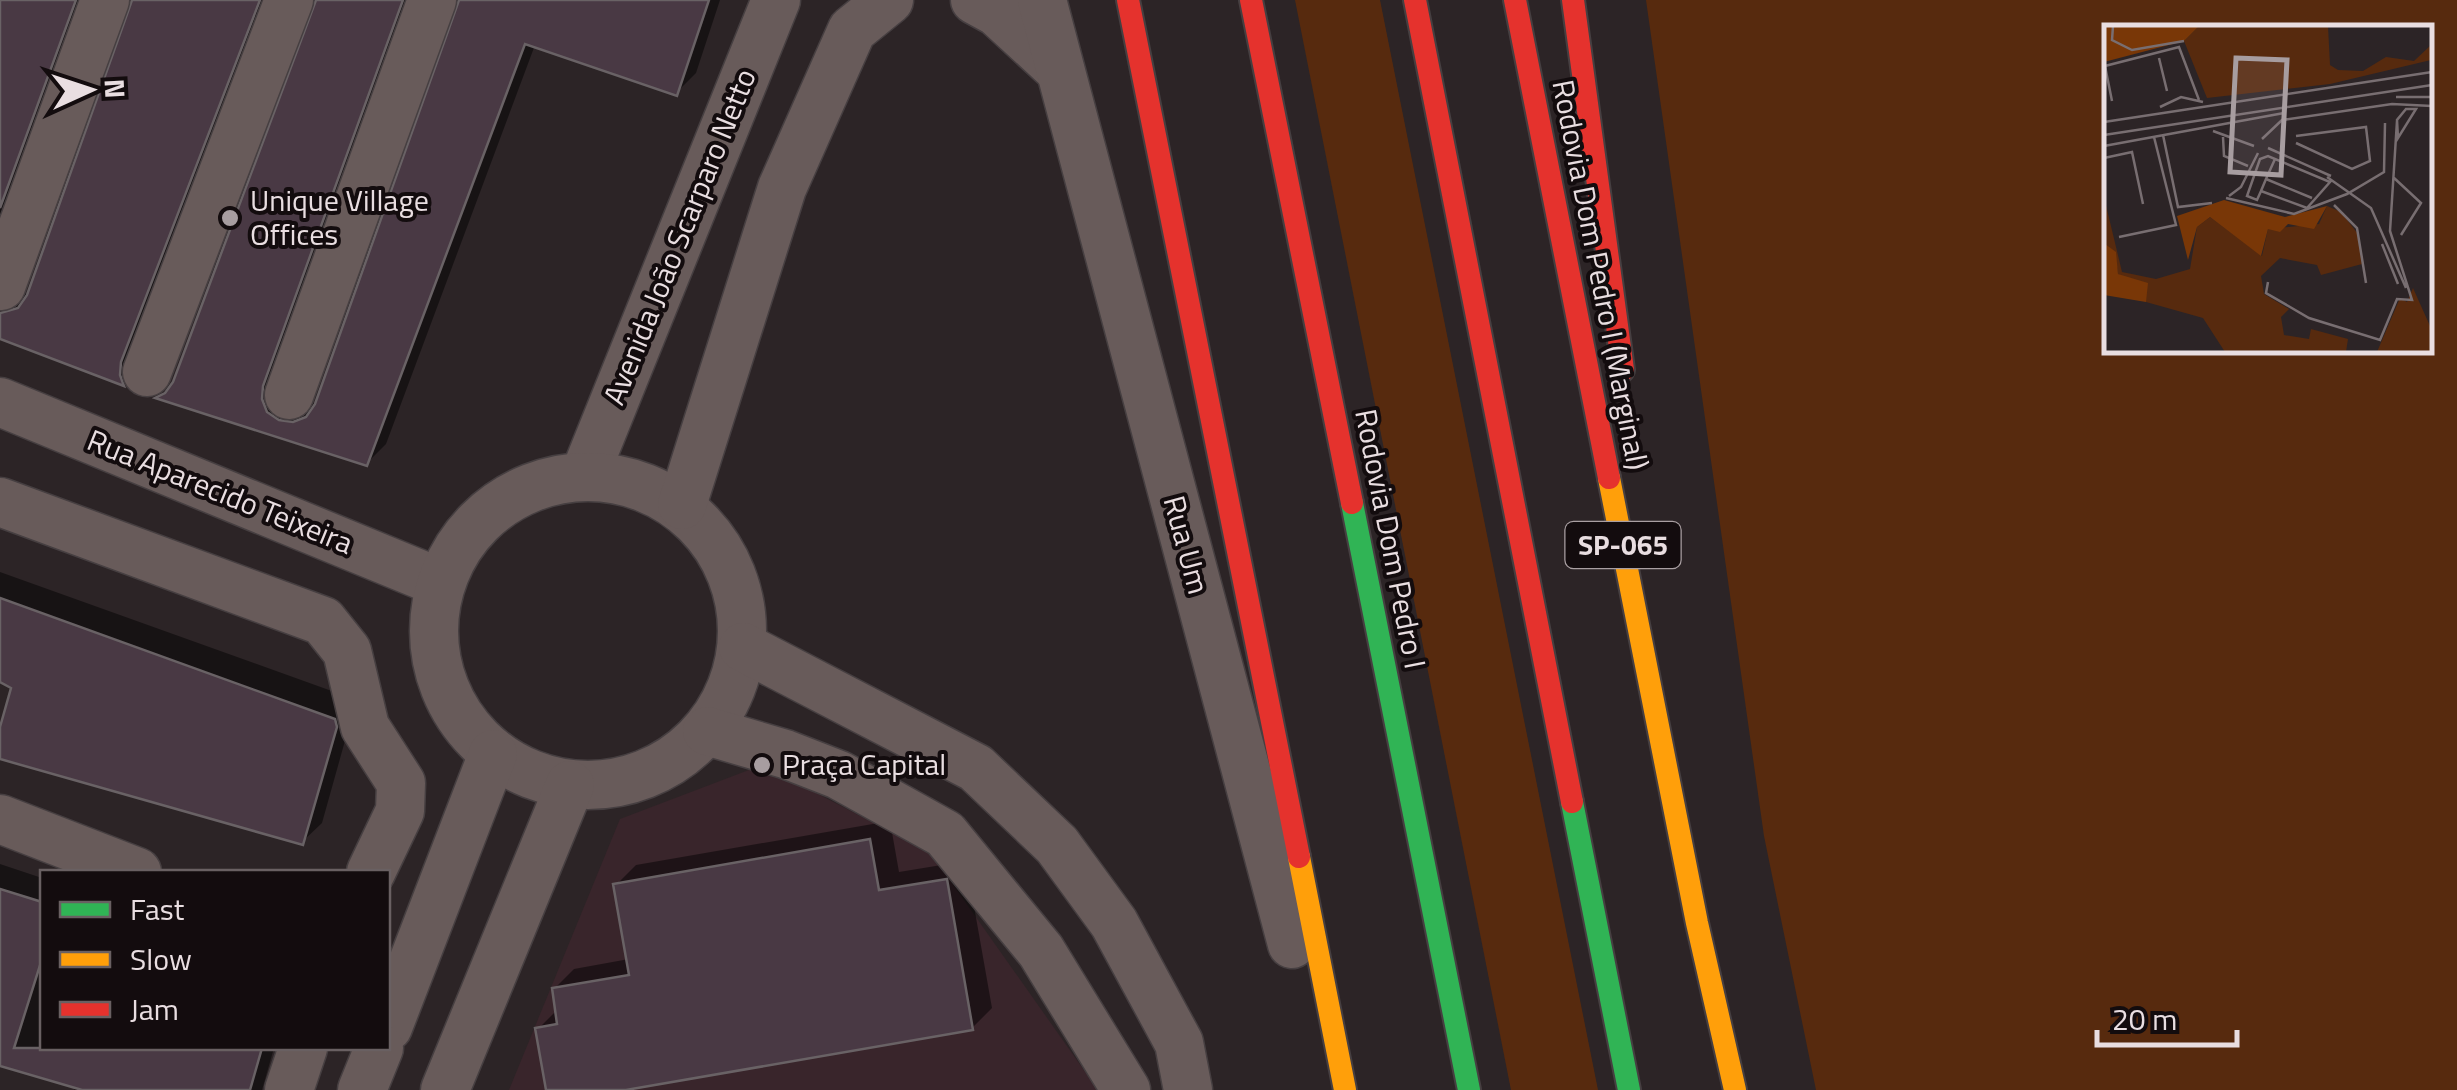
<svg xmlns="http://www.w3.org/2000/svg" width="2457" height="1090" viewBox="0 0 2457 1090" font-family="'Titillium Web',sans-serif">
	<rect width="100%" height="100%" fill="#2c2426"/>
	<!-- built -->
	<path fill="#39252b" d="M762,765L930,852L1098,1090H509L620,819Z"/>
	<!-- green -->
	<g fill="#572a0e" fill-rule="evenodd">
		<path d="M1295,0H1380L1598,1090H1511Z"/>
		<path d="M1646,0H2457V1090H1816L1764,836ZM2107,28H2430V350H2107Z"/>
	</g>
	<!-- shadow -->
	<g fill="#0007" fill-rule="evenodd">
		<path d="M0,0H87L0,238Z"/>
		<path d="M134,0H270L143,364L124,383L0,337V284L11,292L29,294Z"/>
		<path d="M318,0H414L301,402L315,403L318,402L461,0H720L696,73L676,93L535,45L386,444L366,464L159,397L176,380ZM259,386L268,407H263Z"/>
		<path d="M0,572L354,699L355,705L322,823L302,842L0,756V736L14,686L0,679Z"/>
		<path d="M890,821L899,872L966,861L992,1008L972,1028L612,1090H548L538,1029L558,1009L554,989L574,969L629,959L616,885L636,865Z"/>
		<path d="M0,864L42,878V1048H274L262,1090H74L76,1085L0,1061Z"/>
	</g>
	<!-- building -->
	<g fill="#493944" stroke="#696265" stroke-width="2.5">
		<path d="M0,0H76L0,208Z"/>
		<path d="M132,0H260L121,362L120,375L124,386L0,339V313L18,308L27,295Z"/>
		<path d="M316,0H403L263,386L262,399L267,412L279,420L293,422L306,417L315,404L459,0H709L677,96L525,44L367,466L155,398L165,393L173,382Z"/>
		<path d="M0,598L335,719L337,727L303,845L0,759V727L11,688L0,682Z"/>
		<path d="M870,839L879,890L947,879L973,1030L626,1090H546L535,1028L557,1024L552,988L629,975L613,884Z"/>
		<path d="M0,889L42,902V959L14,1048H262L250,1090H82L0,1066Z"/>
	</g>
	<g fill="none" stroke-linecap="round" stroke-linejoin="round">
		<!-- street casing -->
		<g stroke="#463f41" stroke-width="51">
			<g id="street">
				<path d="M975,0L997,12L1060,70"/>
				<path d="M1042,0L1292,944"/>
				<path d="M1,286L105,0"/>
				<path d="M147,372L289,0"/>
				<path d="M289,395L432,0"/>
				<path d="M0,402L441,583"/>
				<path d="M585,474L776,0"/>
				<circle cx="588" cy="631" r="154"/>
				<path d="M0,502L323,621L347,651L365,727L401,783L400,811L371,872"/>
				<path d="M682,505L782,188L852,30L889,0"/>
				<path d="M743,647L976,768L1057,845L1114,923L1179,1043L1188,1090"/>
				<path d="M707,731L785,754L839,775L945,834L1041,951L1126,1090"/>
				<path d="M0,819L137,872"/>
				<path d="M388,1027L493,754"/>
				<path d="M289,1090L303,1048"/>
				<path d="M362,1090L379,1048"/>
				<path d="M445,1090L570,785"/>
			</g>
		</g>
		<!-- fast casing -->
		<g stroke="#463f41" stroke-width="26">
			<g id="fast">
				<path d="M1352,503L1469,1090"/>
				<path d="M1572,802L1629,1090"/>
			</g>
		</g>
		<!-- slow casing -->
		<g stroke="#463f41" stroke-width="26">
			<g id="slow">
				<path d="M1609,478L1697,923L1735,1090"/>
				<path d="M1299,857L1345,1090"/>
			</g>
		</g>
		<!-- jam casing -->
		<g stroke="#463f41" stroke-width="26">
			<g id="jam">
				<path d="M1128,0L1299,857"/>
				<path d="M1251,0L1352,503"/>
				<path d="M1415,0L1572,802"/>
				<path d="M1515,0L1609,478"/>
				<path d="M1573,0L1623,370"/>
			</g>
		</g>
		<!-- street -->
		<use href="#street" stroke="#685b5a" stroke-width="48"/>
		<!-- fast -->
		<use href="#fast" stroke="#30b455" stroke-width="22"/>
		<!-- slow -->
		<use href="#slow" stroke="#ff9f0a" stroke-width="22"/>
		<!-- jam -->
		<use href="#jam" stroke="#e5322d" stroke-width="22"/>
	</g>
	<!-- markers -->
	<g fill="#a79da0" stroke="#130c0e" stroke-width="4">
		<circle cx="230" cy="218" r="10"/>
		<circle cx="762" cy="765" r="10"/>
	</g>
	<g text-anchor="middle" stroke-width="8" stroke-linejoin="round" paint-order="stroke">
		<!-- shield labels -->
		<rect fill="#130c0e" stroke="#a99fa2" stroke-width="2.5" x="1565.5" y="522" width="115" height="46" rx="8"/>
		<g font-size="28" font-weight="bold" fill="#e9dee1">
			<text x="1623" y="555">SP-065</text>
		</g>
		<!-- poi labels -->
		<g font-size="30" fill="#e9dee1" stroke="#130c0e" text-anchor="start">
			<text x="250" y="211">Unique Village<tspan x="250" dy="34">Offices</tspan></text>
			<text x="782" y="775">Praça Capital</text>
		</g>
		<!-- street labels -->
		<g font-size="30" fill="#e9dee1" stroke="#130c0e">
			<text transform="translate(680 237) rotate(-68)" y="10">Avenida João Scarparo Netto</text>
			<text transform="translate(1600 275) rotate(79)" y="10">Rodovia Dom Pedro I (Marginal)</text>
			<text transform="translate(220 492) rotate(22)" y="10">Rua Aparecido Teixeira</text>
			<text transform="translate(1390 539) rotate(79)" y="10">Rodovia Dom Pedro I</text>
			<text transform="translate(1186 545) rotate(75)" y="10">Rua Um</text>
		</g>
	</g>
	<!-- overview -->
	<g transform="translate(2104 25)">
		<rect width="328" height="328" fill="#2c2426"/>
		<path d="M95,1H224L226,40L234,45L259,46L282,32L310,36L327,20V35L226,59L103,73L80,16ZM0,172L18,247L52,254L86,244L93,202L106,192L158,231L164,204L215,199L223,181L237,187L254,209L258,239L217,250L213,240L176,233L157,251L160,269L185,284L177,292L180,310L205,314L207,304L244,314L242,327H121L99,293L42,277V264L14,249L11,227L0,219ZM309,263L326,301L327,327H273L296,273L303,277Z" fill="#572a0e"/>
		<path d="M0,1H95L80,16L0,37ZM120,175L181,192L223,181L210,204L184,199L176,207L164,204L157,231L106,192L93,202L84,235L73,191ZM1,219L12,227L14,249L44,258L42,277L0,270Z" fill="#793707"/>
		<path fill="none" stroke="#786e71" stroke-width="2.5" d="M9,1L8,15L28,25L80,16M55,33L63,66M292,72H328M8,76L1,41L75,22L95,75M56,82L77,72L99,77M302,84H312L294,113L293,95ZM0,97L328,47M109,106L150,121M0,110L328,60M59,110L74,182L108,178M192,111L262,102L266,136L248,144L192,118M119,112L120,131L144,141M158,114L178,95L288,79L328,81M0,121L180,88M164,123L227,151M0,133L28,127L39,179M223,152L267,183L302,263M289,152L317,178L297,210M162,154L208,173M157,166L203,183L226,157L164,131L156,134L143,171L153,175L157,166L162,154L171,134M125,171L137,162L154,128M122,173L190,189L243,169L280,147L281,98M230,180L253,203L262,258M15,212L72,200L50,112M278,219L294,259M164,257L162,268L205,293L276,315L293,274L308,275L286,206L293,96"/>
		<path fill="#a79da0" fill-opacity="0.15" stroke="#a79da0" stroke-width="5" d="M132,33L183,35L177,150L126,147Z"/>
		<rect width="328" height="328" fill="none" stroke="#e9dee1" stroke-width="5"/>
	</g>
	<!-- legend -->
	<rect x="40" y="870" width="350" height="180" fill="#130c0e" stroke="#696062" stroke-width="2.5"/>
	<rect x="60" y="902" width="50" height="15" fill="#30b455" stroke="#696062" stroke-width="2.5"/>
	<text x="130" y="920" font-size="30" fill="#e9dee1">Fast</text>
	<rect x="60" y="952" width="50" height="15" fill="#ff9f0a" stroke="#696062" stroke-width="2.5"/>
	<text x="130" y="970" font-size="30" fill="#e9dee1">Slow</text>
	<rect x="60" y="1002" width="50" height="15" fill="#e5322d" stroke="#696062" stroke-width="2.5"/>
	<text x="130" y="1020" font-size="30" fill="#e9dee1">Jam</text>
	<!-- north arrow -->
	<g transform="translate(90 90) rotate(87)" stroke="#130c0e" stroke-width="8" paint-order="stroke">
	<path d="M0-8L18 38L0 25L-18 38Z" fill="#e9dee1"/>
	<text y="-15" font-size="28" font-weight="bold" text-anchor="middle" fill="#e9dee1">N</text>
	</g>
	<!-- scale -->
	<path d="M2097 1030v15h140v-15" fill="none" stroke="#e9dee1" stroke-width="5"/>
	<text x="2112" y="1030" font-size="30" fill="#e9dee1" stroke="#130c0e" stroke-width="8" paint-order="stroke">20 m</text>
</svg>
